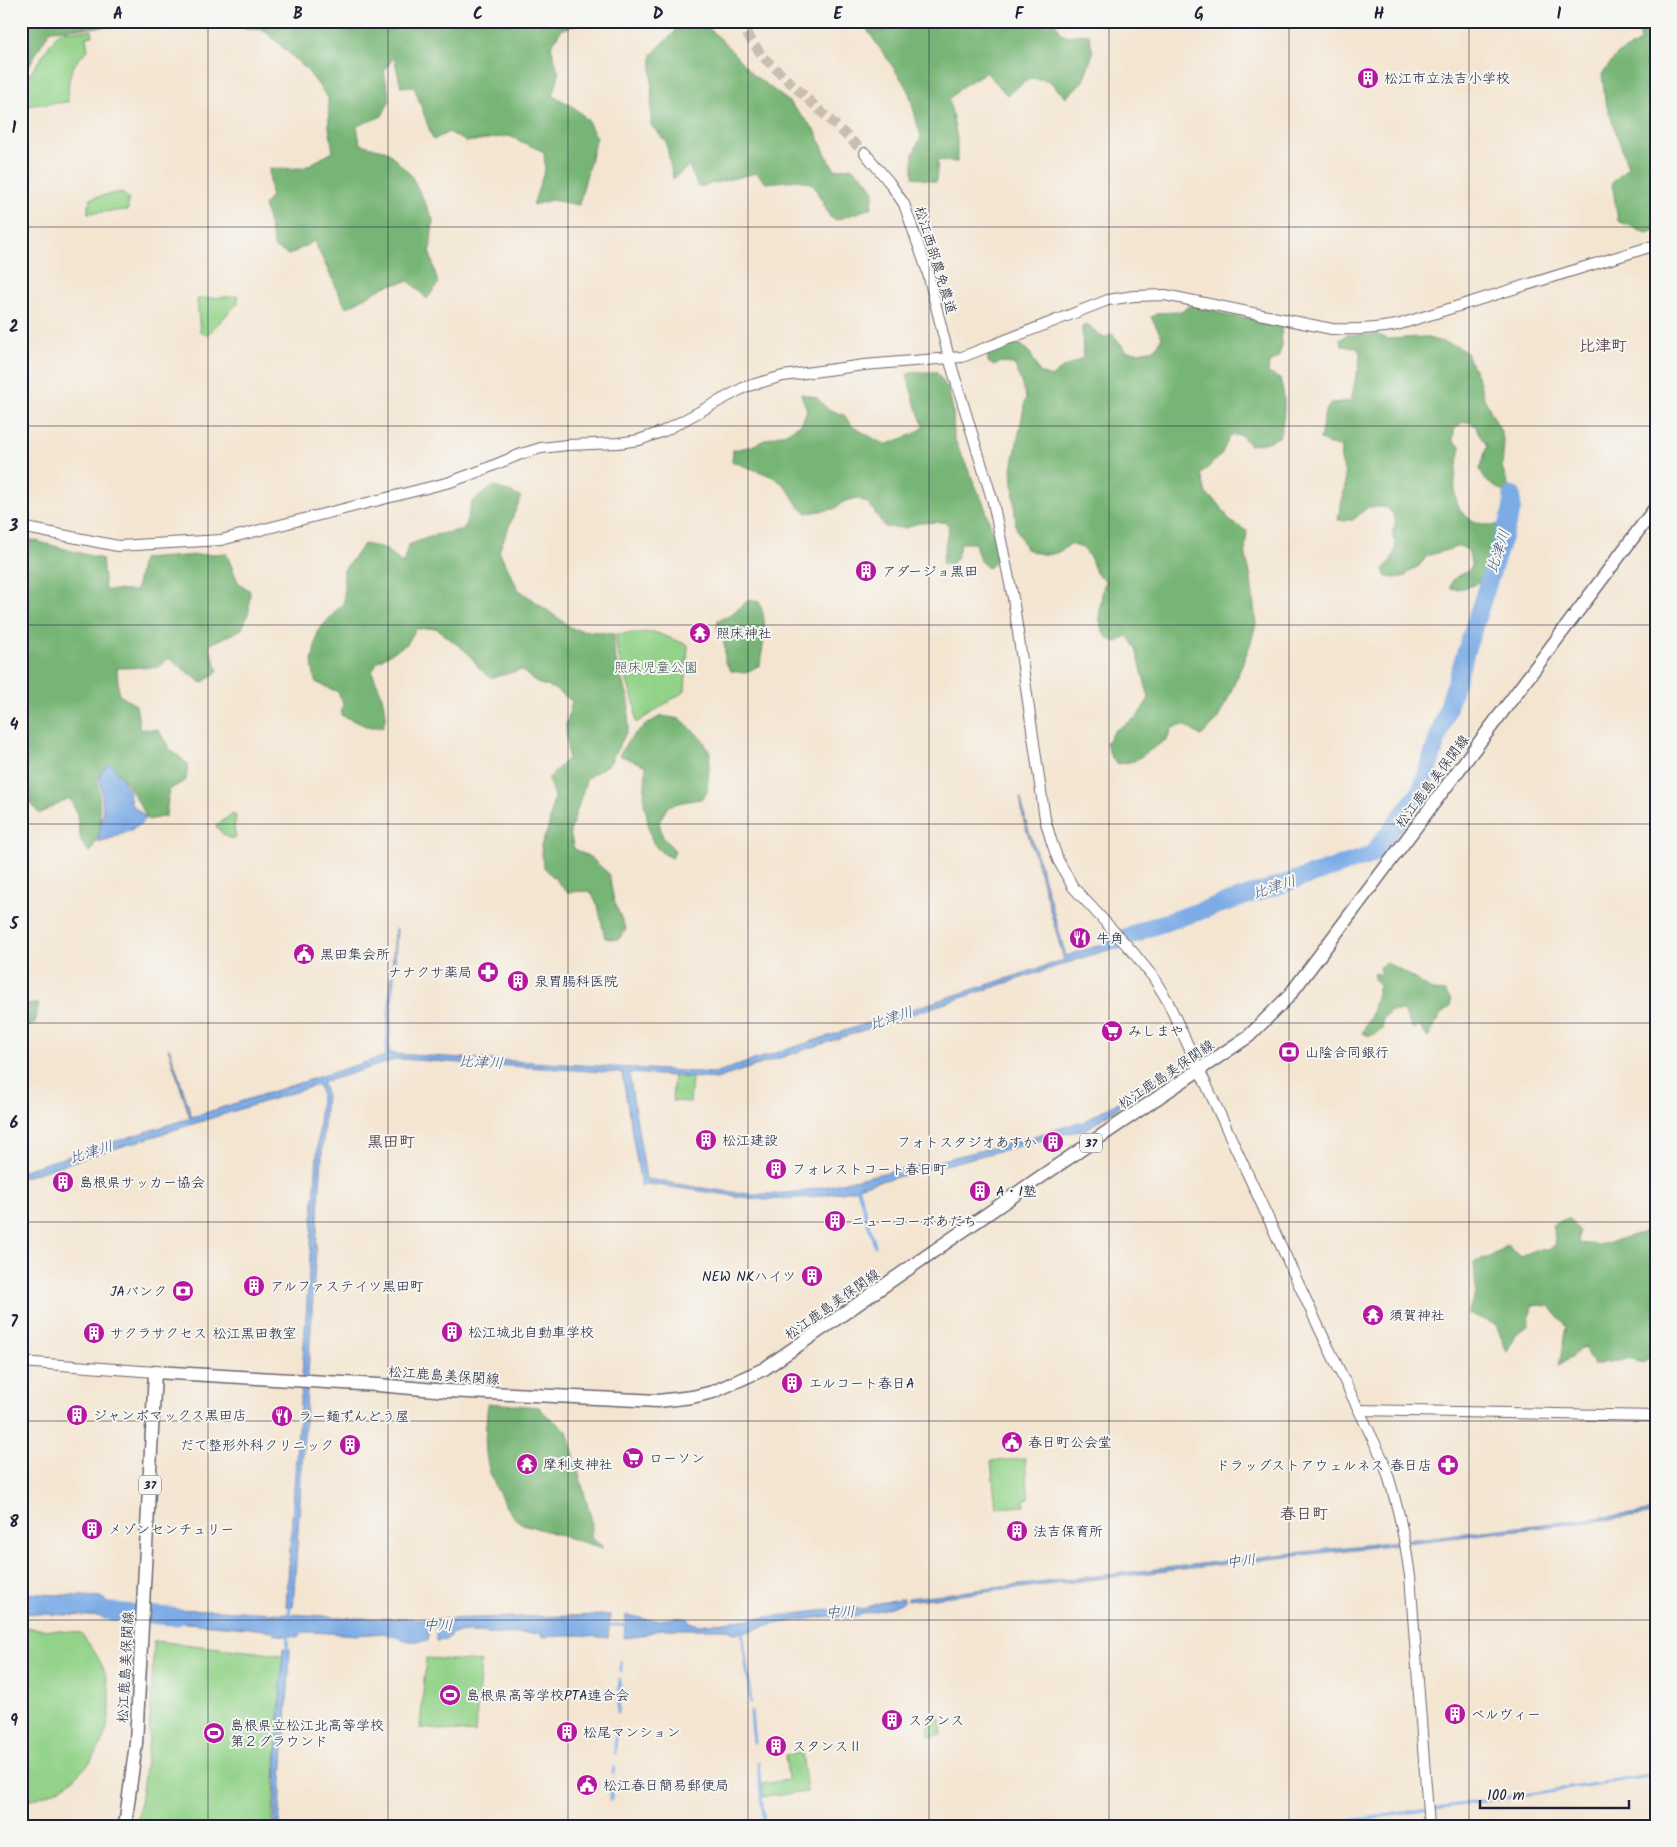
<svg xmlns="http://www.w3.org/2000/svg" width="1677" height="1847" viewBox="0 0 1677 1847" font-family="Kalam,'Klee One',sans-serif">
	<rect width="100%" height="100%" fill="#f6f6f2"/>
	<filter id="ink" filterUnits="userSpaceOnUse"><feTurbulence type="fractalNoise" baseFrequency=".02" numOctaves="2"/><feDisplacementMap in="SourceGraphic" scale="10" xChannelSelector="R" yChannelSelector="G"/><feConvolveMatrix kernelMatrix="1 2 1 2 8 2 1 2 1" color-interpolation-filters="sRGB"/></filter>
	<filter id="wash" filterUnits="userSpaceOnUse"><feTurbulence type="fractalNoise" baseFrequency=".0096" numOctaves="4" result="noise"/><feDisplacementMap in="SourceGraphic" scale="20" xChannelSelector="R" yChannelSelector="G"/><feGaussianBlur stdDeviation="1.12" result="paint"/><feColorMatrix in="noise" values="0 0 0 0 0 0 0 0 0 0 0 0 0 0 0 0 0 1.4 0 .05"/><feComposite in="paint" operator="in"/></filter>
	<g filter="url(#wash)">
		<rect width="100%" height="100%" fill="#f4e5d1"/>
		<!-- green -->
		<g fill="#93d389" stroke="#5a7a62">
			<path d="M92,30L93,36L86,37L88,50C69,66 68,78 68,102L21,106V87L59,32Z"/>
			<path d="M121,192L128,198V210L88,213V205L91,198Z"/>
			<path d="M238,296V303L207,335L200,332L197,299Z"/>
			<path d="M654,632L688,645L685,691L636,723L635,705L617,652L616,634Z"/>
			<path d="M232,814L236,816L234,829L236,838C226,840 222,833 216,826Z"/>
			<path d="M674,1076L692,1078L690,1102L672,1101Z"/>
			<path d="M1025,1459L1029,1498L1024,1499L1025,1506L996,1508L991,1461Z"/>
			<path d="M21,1627L81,1633C91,1647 101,1659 106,1676C124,1737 81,1792 21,1802Z"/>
			<path d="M154,1641L283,1655L272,1826H137L149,1739Z"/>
			<path d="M426,1658L481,1662L475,1733L420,1728Z"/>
			<path d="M939,1712L942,1735L929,1737L927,1717L930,1713Z"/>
			<path d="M802,1753L807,1792L763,1797L762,1784L788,1780L785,1755Z"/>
		</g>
		<!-- forest -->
		<g fill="#76b575" stroke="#4c6c58">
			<path d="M30,21H575V25L561,30L551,47L559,74L553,96L571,105L587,119L596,138L579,205L551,200L533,205L545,169L544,152L509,136L466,142L449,132L433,140L414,86L401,87L394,57L384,71L390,100L382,116L357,126L360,144L387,151L411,175L433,219L430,253L438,284L427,299L409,281L386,286L346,308L314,241L289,255L275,248L264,205L271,196L269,169L303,168L333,152L329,127L328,98L307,70L264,30L186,22L50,30L21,79V52L26,40Z"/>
			<path d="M678,21H705V25L722,40L752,74L787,100L815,130L825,153L835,170L851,167L867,180L874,192L871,208L836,220L830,217L813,184L799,180L766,183L756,173L698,187L689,166L673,179L666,142L651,125L652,54L674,33Z"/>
			<path d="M866,21H1054L1063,36L1089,34L1093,53L1083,81L1066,98L1048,80L1030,78L1007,95L986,72L963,86L949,99L957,139V162L938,160L936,182L913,177V154L921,137L908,89L868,31Z"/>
			<path d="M1638,21H1656V230L1647,233L1618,221L1612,183L1628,167L1605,100L1602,74L1618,54L1640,42Z"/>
			<path d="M1192,305L1215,311L1228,316L1247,318L1281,325L1282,346L1278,358L1269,363L1268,373L1280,379C1286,398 1285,418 1279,437L1264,443L1250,445L1241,435L1230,436L1221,455L1201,474L1206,494L1219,504L1230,521L1247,531L1245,551L1251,579L1256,624L1250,645L1227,701L1216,722L1201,736L1184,725L1172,728L1167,739L1134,761L1118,764L1111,757L1106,743L1114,731L1137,717L1149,698L1136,649L1128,636L1117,642C1091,636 1101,600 1105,580L1096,573L1091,559L1083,548L1070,544C1054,558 1044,556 1026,549L1016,527L1012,469L1026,397L1015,365L1001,362L994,366L988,362V353L997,347L1020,344L1030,353L1040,373L1051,377L1061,369L1083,358L1082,327L1087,325L1104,338L1113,334L1126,351L1139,352L1155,349L1162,337L1151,317L1158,313L1179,312Z"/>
			<path d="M1346,335H1378L1388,339L1424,337L1457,346L1466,353L1479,380L1484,398L1501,432L1504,443L1502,467L1509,489L1503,492L1486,481L1480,469L1487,446C1483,438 1478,435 1476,426L1469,422H1463L1454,430L1453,441L1461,447C1456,471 1445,508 1474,521C1483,525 1491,526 1501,524L1482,580C1476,586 1457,591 1450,588C1454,570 1464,579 1472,566L1468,550L1460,546L1427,556L1419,566L1409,571L1406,576L1395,578L1386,577L1383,570C1394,556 1400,550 1392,533C1398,519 1396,517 1386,507H1368L1353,520H1338C1340,506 1346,491 1345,477C1344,463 1338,461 1342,446L1329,445L1320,439L1325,412L1331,403L1351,401L1356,376L1359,368L1360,353L1357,347L1342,346L1340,340Z"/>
			<path d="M913,372H936L949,390L953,411L954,438L984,505L993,533L996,561L988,568L980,561L975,543H961L956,559L949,566L942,563L949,526L945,522L918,523L906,528L885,527L869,504L857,498L843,502L834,509L807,513C796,507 793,495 785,486C771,472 750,470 732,461L733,450L752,446L767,439L786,433L802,423L807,410L801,394L816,397L828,409L844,415L852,426L885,445L914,434L924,427L915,404L907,375Z"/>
			<path d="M494,486L521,497L499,551L518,589L573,629L614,634V653L620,675L629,699L628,729L610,763L587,778L570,832L574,849L590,857L609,874L614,901L626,930L618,940L605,938L598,906L590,891L567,892L543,866L541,845L548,829L554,797L548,779L568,758L566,726L572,701L553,688L537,683L521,670L491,678L481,670L468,653L436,628L416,629L407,644L377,662L372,672L381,693L386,714L383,727H368L341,715L343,703L338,692L315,682L312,662L318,631L344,602V570L364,544L384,548L403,564L408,545L435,535L464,529L472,502Z"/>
			<path d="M21,537L102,559L105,590L136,591L142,559L226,553L238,582L250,591L249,611L242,629L209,645L218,671L202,683L169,658L158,667L117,668L119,695L136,705L140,729L158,730L170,749L188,764L186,780L169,790L166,816L148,820C142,806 133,795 127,782L110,774L98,778L101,831L90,853L81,842L76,811L69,798L39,814L24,793H21Z"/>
			<path d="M749,600L759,602C769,624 763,643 760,665L745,673L731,671L725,662V649L723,639L717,628L718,620L729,616Z"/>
			<path d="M661,716L681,719L703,740L710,753L707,793L701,799L682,802L668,806L659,822L663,838L675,850L672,858C650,848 651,838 647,817C647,812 644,807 644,802C644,790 646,778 646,766L619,755C630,735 641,727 661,716Z"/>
			<path d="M1386,963L1401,970L1433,991L1445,992L1451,1000L1450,1007L1440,1015L1428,1038L1419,1026L1413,1029L1403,1011H1391L1383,1018L1382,1030L1370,1036L1362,1033L1372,1013L1379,985L1374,979V973L1381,975L1379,967Z"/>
			<path d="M21,1004H39L35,1023L21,1031Z"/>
			<path d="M1656,1200V1351L1644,1362L1629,1358L1594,1365L1584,1346L1559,1366L1566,1327L1550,1306L1532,1305L1528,1326L1515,1334L1507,1352L1496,1325L1468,1313L1476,1292L1474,1262L1490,1257L1507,1245L1520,1257L1534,1250H1549L1556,1243L1552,1225L1568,1218L1579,1231L1578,1243L1599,1245L1655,1229L1654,1202Z"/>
			<path d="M488,1403L539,1407L545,1414L567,1431L592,1521L591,1538L602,1546V1548L523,1524C512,1518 506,1508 501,1497C482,1463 484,1442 488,1403Z"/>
		</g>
		<!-- water -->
		<g fill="#7cabe6" stroke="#4f6690">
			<path d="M110,763L123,779L129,792L131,804L146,817C141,829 111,839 98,842L103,812L100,776L101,772Z"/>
			<path d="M1020,798H1021L1026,822L1038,858L1066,956L1110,942L1136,931L1144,940L1091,955L716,1079L629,1073L646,1179C682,1184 718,1192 754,1194C793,1196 833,1185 870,1176C940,1161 1011,1145 1079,1122L1082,1123L1103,1110L1109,1108L1169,1070L1171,1072L1085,1130H1080L930,1169L860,1186L858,1189L812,1197L764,1200L649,1184L641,1186L622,1073L398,1059L324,1082L323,1085L326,1093L293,1607L286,1606L317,1156L321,1094L319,1086L317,1085L21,1178V1171L190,1118L168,1048L169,1047L192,1117L385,1056L395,929H397L389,1052L395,1054L714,1073L1064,960L1036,859L1024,822Z"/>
			<path d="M1656,1511V1514L908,1601V1598Z"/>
			<path d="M21,1593L102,1597L109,1605L132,1607L131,1618L21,1613Z"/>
			<path d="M904,1598V1602L885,1609L854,1616L842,1617L831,1616L800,1620L763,1626L747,1632L735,1633L724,1629H661L640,1636L624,1638L626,1615C636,1616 644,1620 655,1620C665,1620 678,1616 688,1619L690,1622L700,1625L845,1608H855L861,1610L875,1604Z"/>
			<path d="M152,1609L220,1610L357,1618L428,1619V1641H408L383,1633L357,1635L313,1632L302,1633L298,1637L278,1635L271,1631L248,1628L151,1620Z"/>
			<path d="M610,1615L608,1638L581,1635L543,1637L540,1633L498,1634L479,1632L453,1633L446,1640L436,1641V1619Z"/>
			<path d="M283,1648L290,1649L289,1673L279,1826H274Z"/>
		</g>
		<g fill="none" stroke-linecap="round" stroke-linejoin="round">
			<!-- stream -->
			<g stroke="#7cabe6" stroke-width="3">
				<path d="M858,1189L875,1246"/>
				<path d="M289,1618L290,1605"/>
				<path d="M424,1625H440"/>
				<path d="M605,1625H629"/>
				<path d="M742,1630L751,1703"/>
				<path d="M287,1651L288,1632"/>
				<path d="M621,1672V1662"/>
				<path d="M619,1690L620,1679"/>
				<path d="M618,1712L619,1697"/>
				<path d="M751,1712L754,1743"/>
				<path d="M615,1753L616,1729"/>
				<path d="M758,1763L764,1826"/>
				<path d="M613,1773L614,1768"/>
				<path d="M611,1800L612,1779"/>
				<path d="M1317,1826L1656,1775"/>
			</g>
			<!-- river -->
			<g stroke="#7cabe6" stroke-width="18">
				<path d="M1117,941L1148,928L1369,856L1373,853L1419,793L1424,781L1512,509V495"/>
				<path d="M107,1611L176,1617"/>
			</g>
		</g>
	</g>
	<g filter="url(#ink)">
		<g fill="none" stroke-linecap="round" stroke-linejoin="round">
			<!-- minor-tunnel -->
			<path stroke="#cabeb3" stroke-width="10" stroke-dasharray="10 5" stroke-linecap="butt" d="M738,21L763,57L865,153"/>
			<!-- minor casing -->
			<g stroke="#6c6670" stroke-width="12">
				<g id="minor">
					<path d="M865,153L889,182L904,204L927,270L949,358L993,502L1013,598L1045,819L1051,840L1058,860L1073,887L1132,951L1153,977L1167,1000L1320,1330L1383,1460C1396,1498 1405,1536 1410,1576L1429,1826"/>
					<path d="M21,527L118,546L221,540L450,482L480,471L521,454L541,448L567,445L618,443L639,440L664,431L745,387L783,376L864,365L962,357L1108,300L1134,296L1165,295L1332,329C1354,330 1375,329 1397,325L1656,245"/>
					<path d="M21,1362L155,1372"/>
					<path d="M1359,1410L1656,1416"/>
				</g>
			</g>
			<!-- major casing -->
			<g stroke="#6c6670" stroke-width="15">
				<path id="major" d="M125,1826L136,1743L155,1372L378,1385L447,1391L658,1401L692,1397L713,1392L764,1369L1039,1178L1249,1036L1289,996L1656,507"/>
			</g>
			<!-- minor -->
			<use href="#minor" stroke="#fff" stroke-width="10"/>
			<!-- major -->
			<use href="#major" stroke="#fff" stroke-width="12"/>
		</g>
	</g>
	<!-- grid -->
	<path fill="none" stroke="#22223b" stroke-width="1" stroke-opacity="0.55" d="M208,21V1826M388,21V1826M568,21V1826M748,21V1826M929,21V1826M1109,21V1826M1289,21V1826M1469,21V1826M21,227H1656M21,426H1656M21,625H1656M21,824H1656M21,1023H1656M21,1222H1656M21,1421H1656M21,1620H1656"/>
	<!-- icons -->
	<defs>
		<g id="building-disc" transform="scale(1.125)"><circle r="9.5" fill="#b5179e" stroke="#f6f6f2"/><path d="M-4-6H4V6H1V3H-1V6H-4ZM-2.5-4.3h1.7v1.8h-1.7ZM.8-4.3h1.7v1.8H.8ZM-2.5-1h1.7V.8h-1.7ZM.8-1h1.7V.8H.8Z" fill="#fff"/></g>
		<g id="temple-disc" transform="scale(1.125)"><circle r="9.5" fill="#b5179e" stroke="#f6f6f2"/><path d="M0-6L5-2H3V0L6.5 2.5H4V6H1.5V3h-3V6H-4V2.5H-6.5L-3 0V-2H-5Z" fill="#fff"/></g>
		<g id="restaurant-disc" transform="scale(1.125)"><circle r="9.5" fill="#b5179e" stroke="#f6f6f2"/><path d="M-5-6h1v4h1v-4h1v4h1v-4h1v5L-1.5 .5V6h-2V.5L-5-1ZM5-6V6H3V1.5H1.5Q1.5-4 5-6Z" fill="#fff"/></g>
		<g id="civic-disc" transform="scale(1.125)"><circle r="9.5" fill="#b5179e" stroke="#f6f6f2"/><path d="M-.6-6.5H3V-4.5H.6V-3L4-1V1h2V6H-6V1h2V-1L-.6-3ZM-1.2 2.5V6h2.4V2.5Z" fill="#fff"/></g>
		<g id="pharmacy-disc" transform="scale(1.125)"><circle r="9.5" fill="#b5179e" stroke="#f6f6f2"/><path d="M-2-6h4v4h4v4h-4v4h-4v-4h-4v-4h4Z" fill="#fff"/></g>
		<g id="supermarket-disc" transform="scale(1.125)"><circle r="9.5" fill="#b5179e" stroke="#f6f6f2"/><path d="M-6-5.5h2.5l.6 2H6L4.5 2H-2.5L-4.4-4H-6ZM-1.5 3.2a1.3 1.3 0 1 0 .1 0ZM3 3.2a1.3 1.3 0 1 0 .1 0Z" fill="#fff"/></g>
		<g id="bank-disc" transform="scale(1.125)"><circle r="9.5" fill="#b5179e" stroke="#f6f6f2"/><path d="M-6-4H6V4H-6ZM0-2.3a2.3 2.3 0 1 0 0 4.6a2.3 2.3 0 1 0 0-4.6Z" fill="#fff"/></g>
		<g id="stadium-disc" transform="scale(1.125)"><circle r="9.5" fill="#b5179e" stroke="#f6f6f2"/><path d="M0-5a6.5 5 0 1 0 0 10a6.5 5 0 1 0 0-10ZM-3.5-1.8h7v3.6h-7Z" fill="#fff"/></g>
	</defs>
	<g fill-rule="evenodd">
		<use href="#building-disc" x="1368" y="78"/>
		<use href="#building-disc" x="866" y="571"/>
		<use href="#temple-disc" x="700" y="633"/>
		<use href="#restaurant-disc" x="1080" y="938"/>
		<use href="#civic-disc" x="304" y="954"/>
		<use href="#pharmacy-disc" x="488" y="972"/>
		<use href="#building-disc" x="518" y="981"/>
		<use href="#supermarket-disc" x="1112" y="1031"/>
		<use href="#bank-disc" x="1289" y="1052"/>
		<use href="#building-disc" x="706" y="1140"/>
		<use href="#building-disc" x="1053" y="1142"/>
		<use href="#building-disc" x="776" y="1169"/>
		<use href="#building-disc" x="63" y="1182"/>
		<use href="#building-disc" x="980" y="1191"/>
		<use href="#building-disc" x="835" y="1221"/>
		<use href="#building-disc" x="812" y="1276"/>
		<use href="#building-disc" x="254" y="1286"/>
		<use href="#bank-disc" x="183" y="1291"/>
		<use href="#temple-disc" x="1373" y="1315"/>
		<use href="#building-disc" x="452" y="1332"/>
		<use href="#building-disc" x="94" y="1333"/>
		<use href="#building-disc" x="792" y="1383"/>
		<use href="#building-disc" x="77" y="1415"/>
		<use href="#restaurant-disc" x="282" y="1416"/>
		<use href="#civic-disc" x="1012" y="1442"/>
		<use href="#building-disc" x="350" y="1445"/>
		<use href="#supermarket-disc" x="633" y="1458"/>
		<use href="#temple-disc" x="527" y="1464"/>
		<use href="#pharmacy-disc" x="1448" y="1465"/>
		<use href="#building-disc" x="92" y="1529"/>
		<use href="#building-disc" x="1017" y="1531"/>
		<use href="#stadium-disc" x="450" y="1695"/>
		<use href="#building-disc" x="1455" y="1714"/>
		<use href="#building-disc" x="892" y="1720"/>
		<use href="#building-disc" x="567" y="1732"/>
		<use href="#stadium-disc" x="214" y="1733"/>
		<use href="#building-disc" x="776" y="1746"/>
		<use href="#civic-disc" x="587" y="1785"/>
	</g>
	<g text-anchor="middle" stroke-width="4" stroke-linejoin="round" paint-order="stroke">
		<!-- shield labels -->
		<g fill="#f6f6f2" stroke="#626272" stroke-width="1">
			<rect x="1080" y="1133.5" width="22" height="19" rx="4"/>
			<rect x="139" y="1475.5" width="22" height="19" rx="4"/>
		</g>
		<g font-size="12" font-weight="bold" fill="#22223b">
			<text x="1091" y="1147">37</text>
			<text x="150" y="1489">37</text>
		</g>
		<!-- poi labels -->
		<g font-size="14" fill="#22223b" stroke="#f6f6f2" text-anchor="start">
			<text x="1384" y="83">松江市立法吉小学校</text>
			<text x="882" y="576">アダージョ黒田</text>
			<text x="716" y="638">照床神社</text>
			<text x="1096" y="943">牛角</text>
			<text x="320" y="959">黒田集会所</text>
			<text x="472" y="977" text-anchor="end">ナナクサ薬局</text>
			<text x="534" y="986">泉胃腸科医院</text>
			<text x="1128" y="1036">みしまや</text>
			<text x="1305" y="1057">山陰合同銀行</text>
			<text x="722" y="1145">松江建設</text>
			<text x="1037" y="1147" text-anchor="end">フォトスタジオあすか</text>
			<text x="792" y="1174">フォレストコート春日町</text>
			<text x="79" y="1187">島根県サッカー協会</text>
			<text x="996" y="1196">A・I塾</text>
			<text x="851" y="1226">ニューコーポあだち</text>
			<text x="796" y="1281" text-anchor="end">NEW NKハイツ</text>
			<text x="270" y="1291">アルファステイツ黒田町</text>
			<text x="167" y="1296" text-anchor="end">JAバンク</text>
			<text x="1389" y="1320">須賀神社</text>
			<text x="468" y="1337">松江城北自動車学校</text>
			<text x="110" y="1338">サクラサクセス 松江黒田教室</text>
			<text x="808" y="1388">エルコート春日A</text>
			<text x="93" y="1420">ジャンボマックス黒田店</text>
			<text x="298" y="1421">ラー麺ずんどう屋</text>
			<text x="1028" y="1447">春日町公会堂</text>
			<text x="334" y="1450" text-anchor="end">だて整形外科クリニック</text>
			<text x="649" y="1463">ローソン</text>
			<text x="543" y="1469">摩利支神社</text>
			<text x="1432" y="1470" text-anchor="end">ドラッグストアウェルネス 春日店</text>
			<text x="108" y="1534">メゾンセンチュリー</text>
			<text x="1033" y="1536">法吉保育所</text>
			<text x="466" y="1700">島根県高等学校PTA連合会</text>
			<text x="1471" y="1719">ベルヴィー</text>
			<text x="908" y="1725">スタンス</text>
			<text x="230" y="1730">島根県立松江北高等学校<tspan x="230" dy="16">第２グラウンド</tspan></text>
			<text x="583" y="1737">松尾マンション</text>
			<text x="792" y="1751">スタンスⅡ</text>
			<text x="603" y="1790">松江春日簡易郵便局</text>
		</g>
		<!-- street labels -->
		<g font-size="14" fill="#22223b" stroke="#f6f6f2">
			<text transform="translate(936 260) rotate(73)" y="5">松江西部農免農道</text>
			<text transform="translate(1432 781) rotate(-53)" y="5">松江鹿島美保関線</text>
			<text transform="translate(1166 1074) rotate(-34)" y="5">松江鹿島美保関線</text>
			<text transform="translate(832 1304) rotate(-35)" y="5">松江鹿島美保関線</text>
			<text transform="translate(444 1375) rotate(4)" y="5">松江鹿島美保関線</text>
			<text transform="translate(125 1667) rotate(-87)" y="5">松江鹿島美保関線</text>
		</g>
		<!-- park labels -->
		<g font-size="14" fill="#445752" stroke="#f6f6f2">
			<text x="656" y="672">照床児童公園</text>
		</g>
		<!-- water labels -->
		<g font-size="15" font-style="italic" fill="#425277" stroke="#f6f6f2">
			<text transform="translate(1498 551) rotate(-72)" y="5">比津川</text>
			<text transform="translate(1274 887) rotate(-18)" y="5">比津川</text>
			<text transform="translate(891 1018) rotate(-18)" y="5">比津川</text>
			<text transform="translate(481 1062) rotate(3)" y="5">比津川</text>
			<text transform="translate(91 1152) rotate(-17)" y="5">比津川</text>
			<text transform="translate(1241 1561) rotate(-7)" y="5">中川</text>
			<text transform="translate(840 1612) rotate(-2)" y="5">中川</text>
			<text x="438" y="1630">中川</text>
		</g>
		<!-- quarter labels -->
		<g font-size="16" font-weight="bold" fill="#624c55" stroke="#f6f6f2">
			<text x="1603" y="351">比津町</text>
			<text x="391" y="1147">黒田町</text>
			<text x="1304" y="1519">春日町</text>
		</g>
	</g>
	<!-- margin -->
	<rect width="1677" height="1847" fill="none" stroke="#f6f6f2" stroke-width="55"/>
	<!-- scale -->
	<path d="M1480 1800v8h149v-8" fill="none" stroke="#22223b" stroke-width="2.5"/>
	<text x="1487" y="1800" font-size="15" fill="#22223b" stroke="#f6f6f2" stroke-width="4" paint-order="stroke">100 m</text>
	<rect x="28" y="28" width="1622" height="1792" fill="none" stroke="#22223b" stroke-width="2"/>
	<g font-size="16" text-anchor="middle" font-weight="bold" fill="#22223b">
		<text x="118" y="19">A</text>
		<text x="298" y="19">B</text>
		<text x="478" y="19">C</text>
		<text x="658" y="19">D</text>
		<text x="838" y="19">E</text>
		<text x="1019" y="19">F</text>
		<text x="1199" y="19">G</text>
		<text x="1379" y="19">H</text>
		<text x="1559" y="19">I</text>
		<text x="14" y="133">1</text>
		<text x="14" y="332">2</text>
		<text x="14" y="531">3</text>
		<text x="14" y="730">4</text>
		<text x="14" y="929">5</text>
		<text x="14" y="1128">6</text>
		<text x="14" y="1327">7</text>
		<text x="14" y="1527">8</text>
		<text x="14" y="1726">9</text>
	</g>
</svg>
